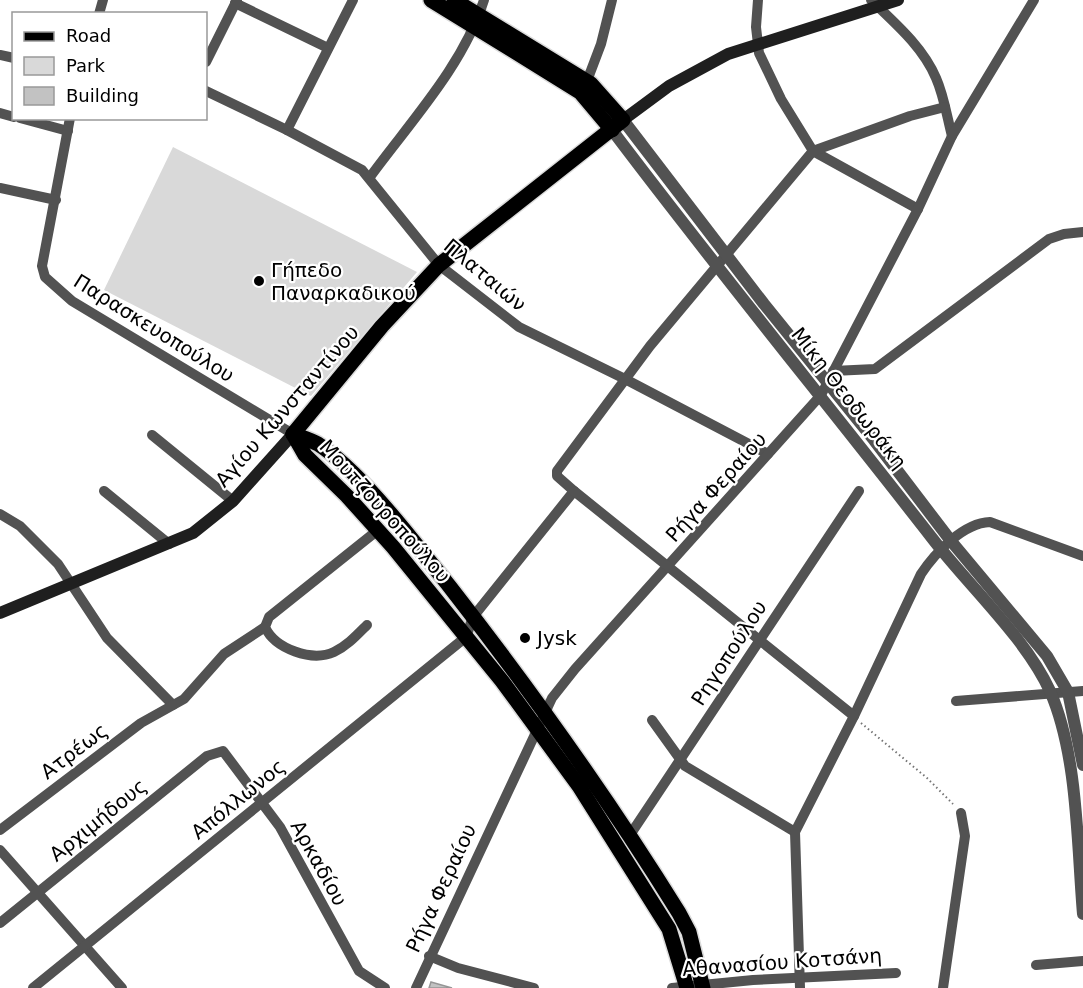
<svg xmlns="http://www.w3.org/2000/svg" width="1083" height="988" viewBox="0 0 1083 988" font-family="'DejaVu Sans',sans-serif">
	<rect width="100%" height="100%" fill="#fff"/>
	<!-- green -->
	<path fill="#d9d9d9" d="M173,147L417,272L311,396L104,290Z"/>
	<!-- building -->
	<path fill="#c2c2c2" stroke="#969696" stroke-width="1.5" d="M431,982L452,988H429Z"/>
	<g fill="none" stroke-linecap="round" stroke-linejoin="round">
		<!-- primary casing -->
		<g stroke="#dbdbdb" stroke-width="18">
			<g id="primary">
				<path d="M431,0L580,92L612,130"/>
				<path d="M293,434C301,437 311,440 318,444C362,472 417,546 450,587C532,692 609,800 679,913L689,932L703,988"/>
				<path d="M293,434L305,455L347,496L393,547L502,681L579,786L669,929L687,988"/>
				<path d="M293,434L382,326L439,265L623,120L591,84L454,0"/>
			</g>
		</g>
		<!-- path -->
		<path stroke="#747474" stroke-width="2" stroke-dasharray="1.5 3" stroke-linecap="butt" d="M861,723L927,778L953,804"/>
		<!-- minor -->
		<g stroke="#525252" stroke-width="10">
			<path d="M758,0L756,27L759,53L781,99L813,151L918,209"/>
			<path d="M871,0C895,23 923,47 936,78C944,96 947,117 952,136"/>
			<path d="M235,3L328,48"/>
			<path d="M99,14L103,0"/>
			<path d="M0,55L14,58"/>
			<path d="M206,62L237,0"/>
			<path d="M587,81L601,44L612,0"/>
			<path d="M206,91L287,130L362,170L439,265L519,327L625,379L768,454"/>
			<path d="M0,113L14,117"/>
			<path d="M20,118L68,131"/>
			<path d="M70,118L42,266L45,277L72,301L293,434"/>
			<path d="M287,130L353,0"/>
			<path d="M370,177C411,121 463,66 484,0"/>
			<path d="M0,188L56,200"/>
			<path d="M833,371L875,369L1049,239L1064,234L1083,232"/>
			<path d="M152,435L233,501"/>
			<path d="M104,491L169,544"/>
			<path d="M0,514L20,526L58,564L107,638L173,705"/>
			<path d="M367,625C357,635 347,646 334,652C312,662 275,649 265,627L269,617L378,530"/>
			<path d="M956,701L1083,691"/>
			<path d="M854,716L921,574C935,553 963,523 990,522L1083,556"/>
			<path d="M652,720L685,766L795,832"/>
			<path d="M0,830L141,723L184,699L224,654L265,627"/>
			<path d="M630,835L859,491"/>
			<path d="M0,850L122,988"/>
			<path d="M0,923L207,756L223,751L280,827L359,971L385,988"/>
			<path d="M429,956L458,968L534,988"/>
			<path d="M1036,965L1083,961"/>
			<path d="M33,988L466,637L473,617L574,491"/>
			<path d="M416,988L552,698L575,669L821,395L918,209L952,136L1034,0"/>
			<path d="M672,988L753,980L896,973"/>
			<path d="M800,988L795,832L854,716L574,491L557,476V471L650,346L813,151L910,116L945,107"/>
			<path d="M943,988L965,836L961,813"/>
		</g>
		<!-- tertiary -->
		<g stroke="#525252" stroke-width="12">
			<path d="M623,120L764,304L874,440L951,541L1047,656L1068,692L1083,765"/>
			<path d="M612,130C716,268 826,402 932,538C968,585 1026,638 1050,691C1078,755 1077,844 1083,914"/>
		</g>
		<!-- secondary -->
		<g stroke="#1f1f1f" stroke-width="12">
			<path d="M623,120L669,86L728,54L898,0"/>
			<path d="M0,613L193,533L233,501L293,434"/>
		</g>
		<!-- primary -->
		<use href="#primary" stroke="#000" stroke-width="15"/>
	</g>
	<!-- markers -->
	<g fill="#000" stroke="#fff" stroke-width="2">
		<circle cx="259" cy="281" r="6"/>
		<circle cx="525" cy="638" r="6"/>
	</g>
	<g text-anchor="middle" stroke-width="4.5" stroke-linejoin="round" paint-order="stroke">
		<!-- poi labels -->
		<g font-size="20" fill="#000" stroke="#fff" text-anchor="start">
			<text x="271" y="277">Γήπεδο<tspan x="271" dy="23">Παναρκαδικού</tspan></text>
			<text x="537" y="645">Jysk</text>
		</g>
		<!-- street labels -->
		<g font-size="20" fill="#000" stroke="#fff">
			<text transform="translate(485 275) rotate(40)" y="7">Πλαταιών</text>
			<text transform="translate(154 328) rotate(32)" y="7">Παρασκευοπούλου</text>
			<text transform="translate(849 398) rotate(52)" y="7">Μίκη Θεοδωράκη</text>
			<text transform="translate(287 406) rotate(-49)" y="7">Αγίου Κωνσταντίνου</text>
			<text transform="translate(716 487) rotate(-48)" y="7">Ρήγα Φεραίου</text>
			<text transform="translate(385 511) rotate(48)" y="7">Μουτζουροπούλου</text>
			<text transform="translate(729 653) rotate(-57)" y="7">Ρηγοπούλου</text>
			<text transform="translate(74 751) rotate(-37)" y="7">Ατρέως</text>
			<text transform="translate(238 799) rotate(-39)" y="7">Απόλλωνος</text>
			<text transform="translate(98 820) rotate(-39)" y="7">Αρχιμήδους</text>
			<text transform="translate(319 863) rotate(61)" y="7">Αρκαδίου</text>
			<text transform="translate(441 888) rotate(-65)" y="7">Ρήγα Φεραίου</text>
			<text transform="translate(782 962) rotate(-4)" y="7">Αθανασίου Κοτσάνη</text>
		</g>
	</g>
	<!-- legend -->
	<rect x="12" y="12" width="195" height="108" fill="#ffffff" stroke="#999999" stroke-width="1.5"/>
	<rect x="24" y="32" width="30" height="9" fill="#000000" stroke="#999999" stroke-width="1.5"/>
	<text x="66" y="42" font-size="18" fill="#000000">Road</text>
	<rect x="24" y="57" width="30" height="18" fill="#d9d9d9" stroke="#999999" stroke-width="1.5"/>
	<text x="66" y="72" font-size="18" fill="#000000">Park</text>
	<rect x="24" y="87" width="30" height="18" fill="#c2c2c2" stroke="#999999" stroke-width="1.5"/>
	<text x="66" y="102" font-size="18" fill="#000000">Building</text>
</svg>
